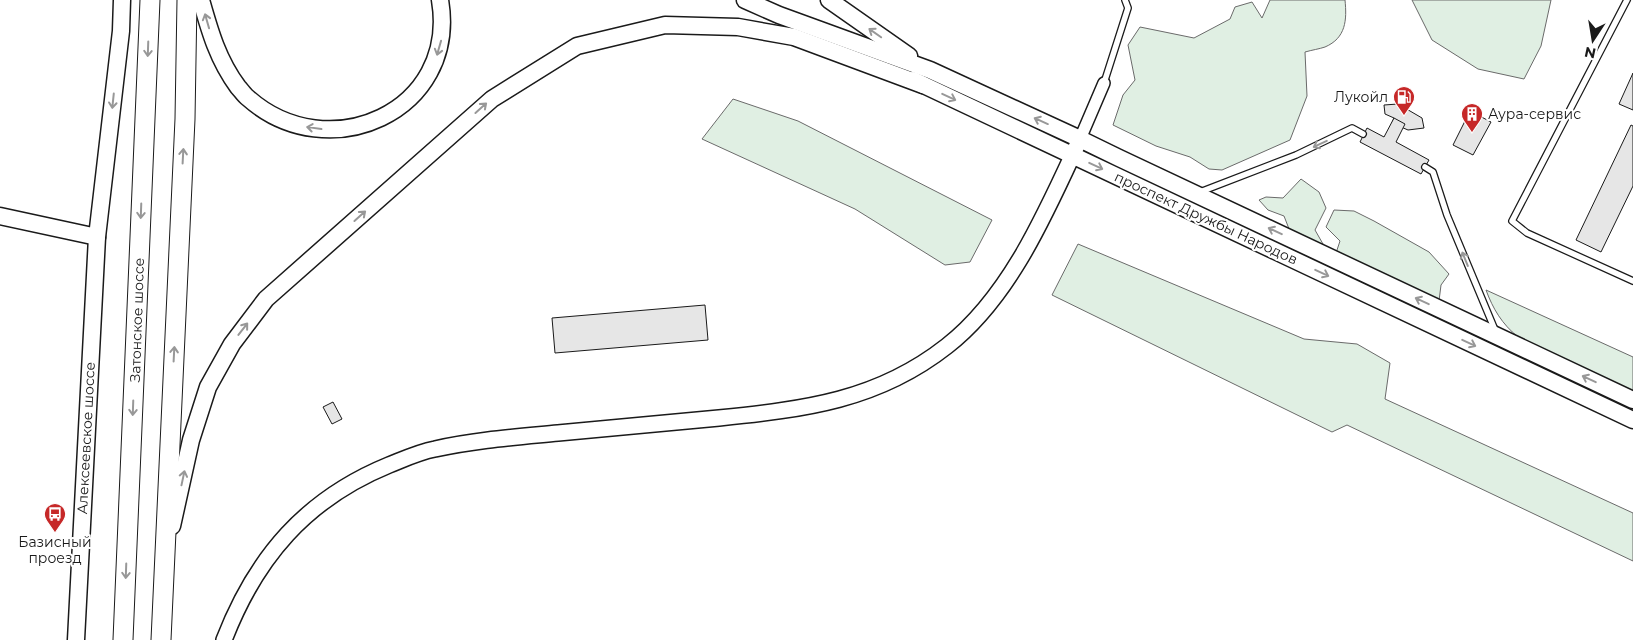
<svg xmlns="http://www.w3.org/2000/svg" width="1633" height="640" viewBox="0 0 1633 640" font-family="Montserrat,sans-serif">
	<rect width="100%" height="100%" fill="#fff"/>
	<!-- green -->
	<g fill="#e0efe3" stroke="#6a6a6a">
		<path d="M1270,0H1345C1347,20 1346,38 1325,47C1319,49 1312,50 1305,52L1307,96L1290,140L1222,170L1209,169L1190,157L1156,146L1113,125L1123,95L1135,80L1128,45L1140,27L1194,38L1230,19L1235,7L1252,2L1262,18Z"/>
		<path d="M1412,0H1551L1541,46L1524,79L1478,69L1432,40Z"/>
		<path d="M733,99L798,121L992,220L970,262L945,265L855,209L702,139Z"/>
		<path d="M1301,179L1319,192L1326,208L1315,230L1323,244L1320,248L1291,234L1284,216L1268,210L1259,200L1266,197L1283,198Z"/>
		<path d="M1334,210L1354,211L1374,221L1429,252L1449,274L1441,285L1439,301L1335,256L1340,241L1326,227Z"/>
		<path d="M1078,244L1304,339L1357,344L1390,363L1385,399L1633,513V561L1347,425L1332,432L1052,295Z"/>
		<path d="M1486,290L1633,357V391L1518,337C1502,324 1493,309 1486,290Z"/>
	</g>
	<!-- building -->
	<g fill="#e6e6e6" stroke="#1a1a1a">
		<path d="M1633,73V110L1619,104Z"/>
		<path d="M1398,104L1422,118L1424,128L1408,130L1392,123L1394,118L1385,114L1384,105Z"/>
		<path d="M1470,111L1491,122L1473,155L1453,145Z"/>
		<path d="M1394,118L1405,124L1396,142L1429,160L1421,174L1360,142L1367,128L1384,137Z"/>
		<path d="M1631,125L1633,126V186L1601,252L1576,240Z"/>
		<path d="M705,305L708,340L555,353L552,318Z"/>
		<path d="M333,402L342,419L332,424L323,407Z"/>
	</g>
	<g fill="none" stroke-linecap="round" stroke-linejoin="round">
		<!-- service casing -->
		<g stroke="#1a1a1a" stroke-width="8">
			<g id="service">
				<path d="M1627,0L1512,221L1527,233L1633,281"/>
				<path d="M1104,83L1128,8L1125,0"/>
				<path d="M1425,167L1433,172L1447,215L1495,330"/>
				<path d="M1200,192L1296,155L1352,128L1363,134"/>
			</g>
		</g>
		<!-- minor casing -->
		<g stroke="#1a1a1a" stroke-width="14">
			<path id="minor" d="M1080,139L1104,83"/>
		</g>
		<!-- tertiary casing -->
		<g stroke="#1a1a1a" stroke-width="18">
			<path id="tertiary" d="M224,640C256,557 306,499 389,465C404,459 419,452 435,449C475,440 517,437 558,433C612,428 666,423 719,418C805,409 877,401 947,346C1011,296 1047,210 1080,139"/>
		</g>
		<!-- secondary casing -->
		<g stroke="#1a1a1a" stroke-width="19">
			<g id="secondary">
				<path d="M201,0C210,32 218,60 238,87C241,90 244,95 248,98C328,169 459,112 440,0"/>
				<path d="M745,0L779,15L930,70L1080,139L1119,158L1633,400"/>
				<path d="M829,0L909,56"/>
				<path d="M913,80L1633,420"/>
				<path d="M0,216L97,237"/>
				<path d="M172,526L191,440L208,387L232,344L266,299L492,99L577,46L665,25L738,27L794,37L923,85"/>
				<path d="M76,640L97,237L121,31L122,0"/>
			</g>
		</g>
		<!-- primary casing -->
		<g stroke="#1a1a1a" stroke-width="21">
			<g id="primary">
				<path d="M123,640L150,0"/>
				<path d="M161,640L185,119L187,0"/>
			</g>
		</g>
		<!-- service -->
		<use href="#service" stroke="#fff" stroke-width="5.5"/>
		<!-- minor -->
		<use href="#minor" stroke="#fff" stroke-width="11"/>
		<!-- tertiary -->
		<use href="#tertiary" stroke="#fff" stroke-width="15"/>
		<!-- secondary -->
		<use href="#secondary" stroke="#fff" stroke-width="16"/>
		<!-- primary -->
		<use href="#primary" stroke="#fff" stroke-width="19"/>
	</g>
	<!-- one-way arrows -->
	<defs><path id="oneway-shaft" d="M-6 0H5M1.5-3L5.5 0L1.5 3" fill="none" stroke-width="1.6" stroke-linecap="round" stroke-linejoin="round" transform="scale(1.25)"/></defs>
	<g stroke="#989898">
		<use href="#oneway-shaft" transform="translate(207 21) rotate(-106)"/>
		<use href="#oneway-shaft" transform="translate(875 33) rotate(-145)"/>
		<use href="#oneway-shaft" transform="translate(439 48) rotate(106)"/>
		<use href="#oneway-shaft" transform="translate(148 49) rotate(92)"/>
		<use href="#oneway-shaft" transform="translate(949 97) rotate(25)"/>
		<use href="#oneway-shaft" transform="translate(113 101) rotate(96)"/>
		<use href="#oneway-shaft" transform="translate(481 108) rotate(-42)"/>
		<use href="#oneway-shaft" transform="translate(1041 121) rotate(-156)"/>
		<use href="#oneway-shaft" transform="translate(314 128) rotate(-172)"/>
		<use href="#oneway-shaft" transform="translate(1320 144) rotate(155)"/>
		<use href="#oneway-shaft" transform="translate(183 156) rotate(-87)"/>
		<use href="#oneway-shaft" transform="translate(1096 166) rotate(25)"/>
		<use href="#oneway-shaft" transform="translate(141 211) rotate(92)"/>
		<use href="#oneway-shaft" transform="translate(360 216) rotate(-42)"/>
		<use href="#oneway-shaft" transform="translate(1275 231) rotate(-155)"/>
		<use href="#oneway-shaft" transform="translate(1465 259) rotate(-112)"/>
		<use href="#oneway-shaft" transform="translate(1322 273) rotate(25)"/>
		<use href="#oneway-shaft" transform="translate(1422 301) rotate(-155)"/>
		<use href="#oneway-shaft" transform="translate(243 329) rotate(-52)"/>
		<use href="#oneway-shaft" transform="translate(1469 343) rotate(25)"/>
		<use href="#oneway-shaft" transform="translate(174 354) rotate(-87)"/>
		<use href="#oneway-shaft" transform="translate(1589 379) rotate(-155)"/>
		<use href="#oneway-shaft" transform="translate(133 408) rotate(92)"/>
		<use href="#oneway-shaft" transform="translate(183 478) rotate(-78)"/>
		<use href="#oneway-shaft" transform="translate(126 571) rotate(92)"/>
	</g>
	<!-- icons -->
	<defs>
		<g id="fuel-pin" transform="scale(1.125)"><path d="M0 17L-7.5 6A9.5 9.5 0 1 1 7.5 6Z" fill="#c62828" stroke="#fff"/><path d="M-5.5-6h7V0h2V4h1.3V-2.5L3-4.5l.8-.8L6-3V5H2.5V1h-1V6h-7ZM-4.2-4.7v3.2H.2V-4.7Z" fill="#fff"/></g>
		<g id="building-pin" transform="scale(1.125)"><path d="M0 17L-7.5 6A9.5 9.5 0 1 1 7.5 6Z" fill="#c62828" stroke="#fff"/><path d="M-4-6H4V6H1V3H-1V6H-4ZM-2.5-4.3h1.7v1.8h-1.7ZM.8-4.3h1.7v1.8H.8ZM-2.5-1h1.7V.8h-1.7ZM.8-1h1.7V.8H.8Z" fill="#fff"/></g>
		<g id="bus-pin" transform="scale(1.125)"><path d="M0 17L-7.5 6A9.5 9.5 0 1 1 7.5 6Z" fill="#c62828" stroke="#fff"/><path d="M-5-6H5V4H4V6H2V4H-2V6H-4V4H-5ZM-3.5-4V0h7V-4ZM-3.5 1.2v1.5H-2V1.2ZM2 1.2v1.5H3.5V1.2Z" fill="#fff"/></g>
	</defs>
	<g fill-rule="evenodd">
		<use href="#fuel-pin" x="1404" y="97"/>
		<use href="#building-pin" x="1472" y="114"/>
		<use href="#bus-pin" x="55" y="514"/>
	</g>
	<g text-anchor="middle" stroke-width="4" stroke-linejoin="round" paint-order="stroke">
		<!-- poi labels -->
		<g font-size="14" fill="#1a1a1a" stroke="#fff" text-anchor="end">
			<text x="1388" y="102">Лукойл</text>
			<text x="1488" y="119" text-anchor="start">Аура-сервис</text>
			<text x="55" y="547" text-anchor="middle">Базисный<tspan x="55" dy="16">проезд</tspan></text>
		</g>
		<!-- street labels -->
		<g font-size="14" fill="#1a1a1a" stroke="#fff">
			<text transform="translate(1206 218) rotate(25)" y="5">проспект Дружбы Народов</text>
			<text transform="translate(137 320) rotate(-88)" y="5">Затонское шоссе</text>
			<text transform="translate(86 438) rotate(-87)" y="5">Алексеевское шоссе</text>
		</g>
	</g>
	<!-- north arrow -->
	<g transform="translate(1593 40) rotate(192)" stroke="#ffffff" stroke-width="4" paint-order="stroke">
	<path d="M0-4L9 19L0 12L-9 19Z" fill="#1a1a1a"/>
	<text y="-8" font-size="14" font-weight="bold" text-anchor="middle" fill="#1a1a1a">N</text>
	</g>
</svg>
